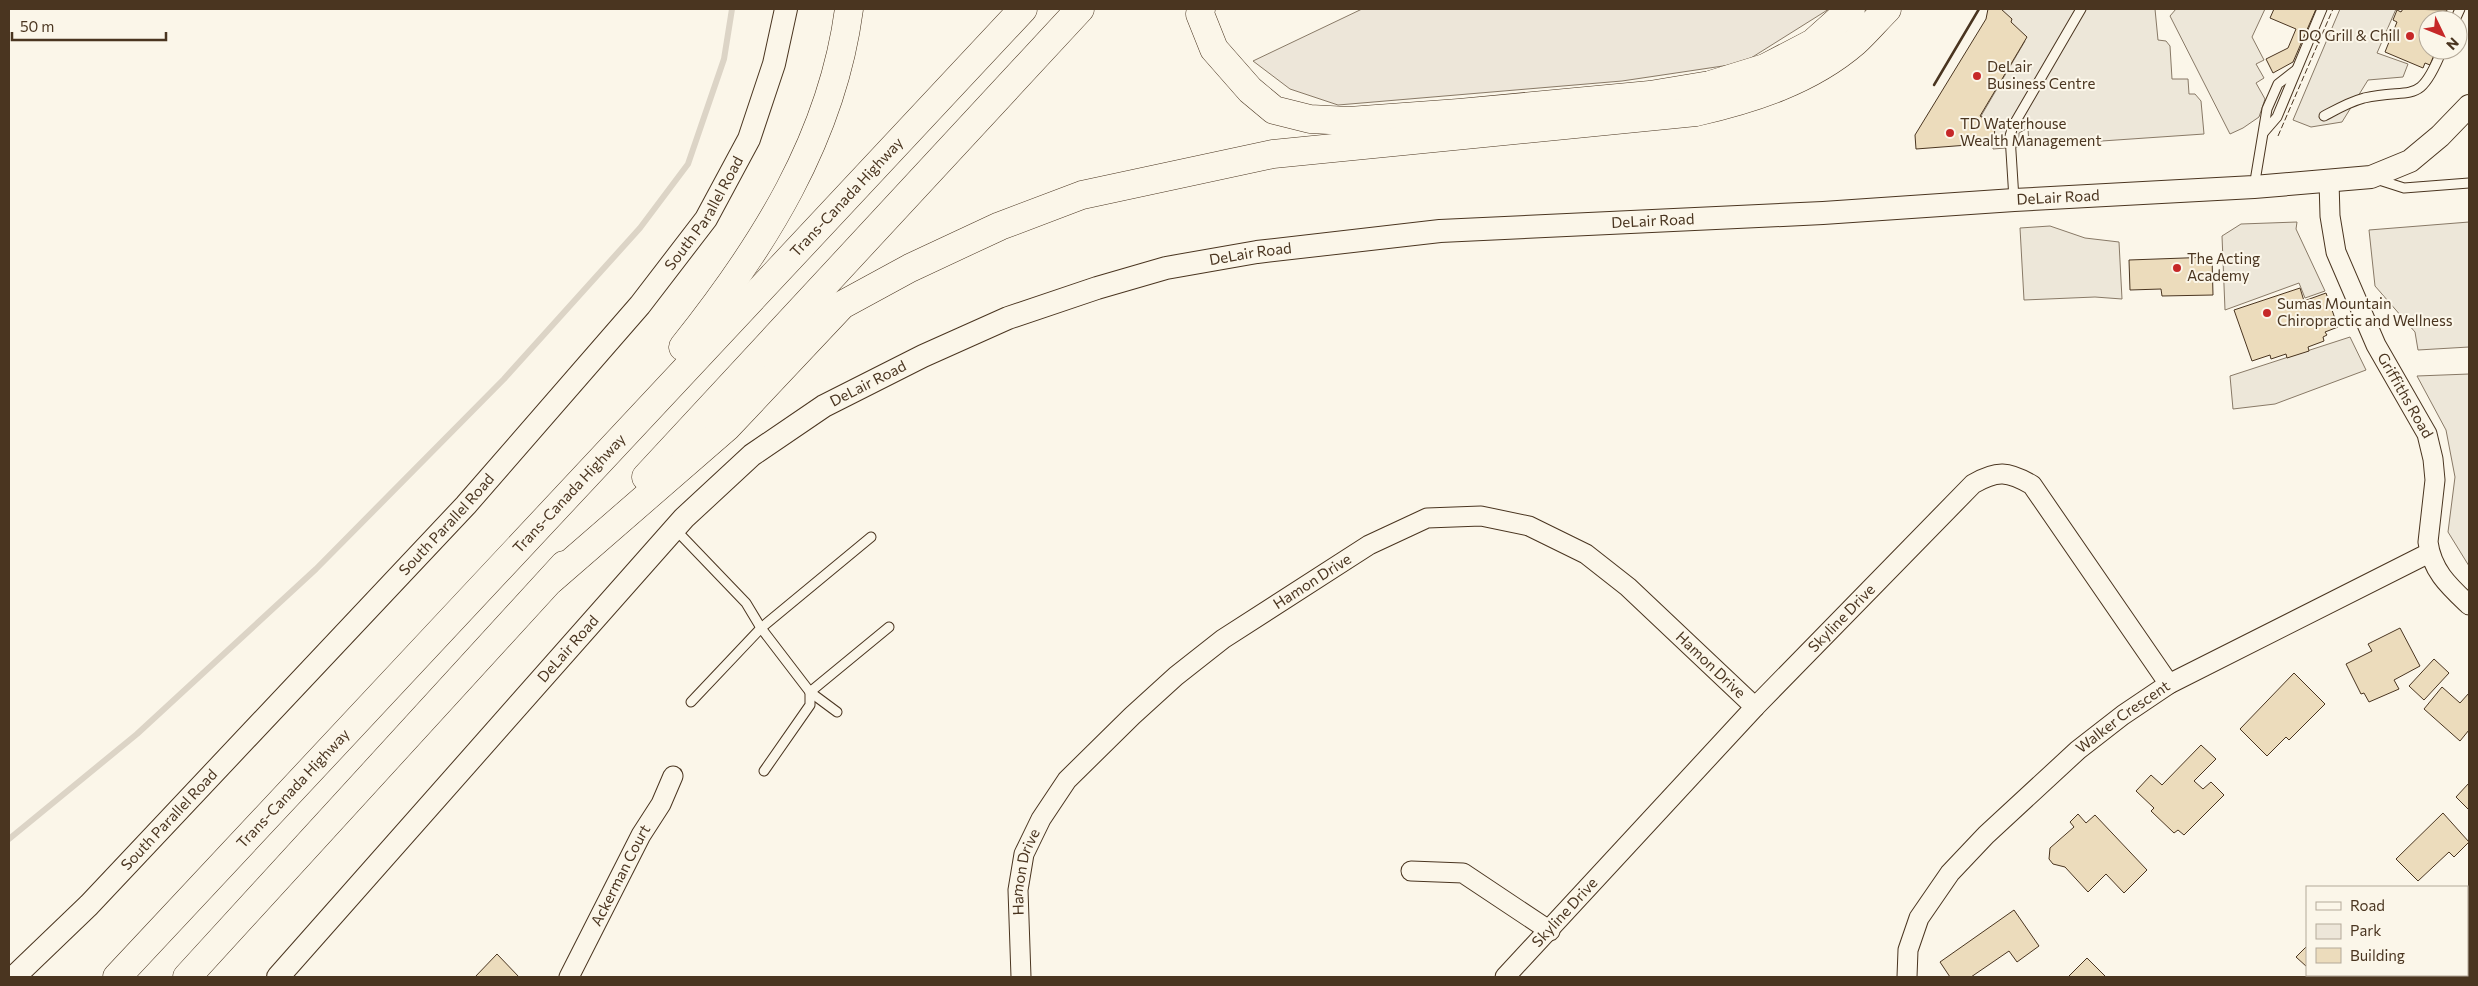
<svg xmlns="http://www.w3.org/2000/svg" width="2478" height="986" viewBox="0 0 2478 986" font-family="Commissioner,sans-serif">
	<rect width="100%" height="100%" fill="#fbf6e9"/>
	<!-- green -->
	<path fill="#ede6d9" stroke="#887966" d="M1362,9H1829L1743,63L1622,81L1338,105L1290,89L1253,61Z"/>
	<!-- parking -->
	<g fill="#ede7d9" stroke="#887966">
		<path d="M1991,9H2155L2158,40L2166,41L2170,46L2172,79H2188L2189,94H2195L2201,101L2204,134L2029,146L2028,128L2019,133V147L1993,149L1994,124L1981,116L2025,41Z"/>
		<path d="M2176,9H2265L2252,37L2264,60L2256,64L2264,78L2256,83L2265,99L2259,117L2243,128L2230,134L2170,16Z"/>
		<path d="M2340,9H2396L2377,53L2408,64L2403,77L2368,80L2342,122L2311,127L2293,120Z"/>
		<path d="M2297,222L2296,229L2325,291L2305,298L2299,283L2225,310L2222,236L2241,224Z"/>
		<path d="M2469,222V347L2418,350L2415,332L2375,286L2369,230Z"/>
		<path d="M2050,226L2085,238L2119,242L2122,299L2095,297L2024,300L2020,228Z"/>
		<path d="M2350,337L2366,370L2275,404L2233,409L2230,376Z"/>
		<path d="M2469,374V566L2448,532L2455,477L2446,430L2417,376Z"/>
	</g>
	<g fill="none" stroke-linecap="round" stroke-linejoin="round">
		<!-- stream -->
		<path stroke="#dcd4c6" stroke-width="6" d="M9,839L137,734L316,569L504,379L640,228L688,164L724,59L732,9"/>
	</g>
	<!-- building -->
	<g fill="#ecdcbc" stroke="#4a3520">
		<path d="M1988,9H2001L2012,19L2011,22L2027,37L1980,116L1995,125L1994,143L1916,149L1915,135L1986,19Z"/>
		<path d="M2274,9H2316L2293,62L2273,73L2266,59L2288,48L2296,29L2270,18Z"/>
		<path d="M2403,9L2447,10L2443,20H2428V50H2436L2430,65L2425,63L2423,68L2385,52L2397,22L2393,20L2397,10L2401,12Z"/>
		<path d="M2212,257L2213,295L2162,296L2161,289L2130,290L2129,260Z"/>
		<path d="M2300,288L2304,301L2326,293L2338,327L2325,332L2327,335L2323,337L2324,341L2308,347L2309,351L2287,358L2286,354L2271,359L2270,355L2252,361L2234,310Z"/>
		<path d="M2400,628L2420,666L2394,680L2399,689L2369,702L2364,693L2361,694L2346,664L2372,651L2368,644Z"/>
		<path d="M2434,659L2449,673L2424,700L2409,686Z"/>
		<path d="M2294,673L2325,704L2289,740L2286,737L2267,756L2240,729Z"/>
		<path d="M2442,687L2460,703L2469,693V730L2460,741L2424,709Z"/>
		<path d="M2201,745L2216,759L2194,781L2203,789L2211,782L2224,795L2184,835L2178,830L2174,833L2151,811L2154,808L2136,791L2151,775L2162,785Z"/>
		<path d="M2469,783V810L2456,797Z"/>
		<path d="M2443,813L2469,842L2454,857L2449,852L2418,881L2396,859Z"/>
		<path d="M2078,814L2086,823L2095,815L2147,870L2124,893L2106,874L2088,892L2065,867L2053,864L2049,859L2050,848L2074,827L2070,822Z"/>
		<path d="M2014,910L2039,946L2017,962L2009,951L1971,977H1950L1940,962Z"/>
		<path d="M2307,946V967L2296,957Z"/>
		<path d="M497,954L519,977H475Z"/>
		<path d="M2087,958L2106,977H2068Z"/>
	</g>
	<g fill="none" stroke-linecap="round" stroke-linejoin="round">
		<!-- service casing -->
		<g stroke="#4a3520" stroke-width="11">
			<g id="service">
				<path d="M2455,20L2460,9"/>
				<path d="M2324,116C2337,109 2349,102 2364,98C2413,87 2419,107 2442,50"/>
				<path d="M2264,132L2277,117L2322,9"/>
				<path d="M2376,179L2404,188L2469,183"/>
				<path d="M2254,187L2267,109L2278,84L2296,70"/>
				<path d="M2014,199L2010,136L2013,126L2081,9"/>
				<path d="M675,529L746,603L761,628L810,692L837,712"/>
				<path d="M691,702L761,628L871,537"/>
				<path d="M764,771L810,705V692L889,627"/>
			</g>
		</g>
		<!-- minor casing -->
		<g stroke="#4a3520" stroke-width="21">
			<g id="minor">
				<path id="s1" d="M2329,181L2330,216L2336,252L2376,345L2427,434L2433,459L2435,480L2428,542C2432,571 2449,586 2469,605"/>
				<path d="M1411,871L1463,873L1550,931"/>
				<path id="s2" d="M569,977L641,835L661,804L673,776"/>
				<path id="s3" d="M1021,977L1018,890L1024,854L1041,819L1067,780L1132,716L1176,676L1223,639L1369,545L1427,518L1481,516L1529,526L1586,554L1628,587L1755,707"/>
				<path id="s4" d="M1505,977L1755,707L1973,484C1997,470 2008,471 2032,485L2169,684"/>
				<path id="s5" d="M1907,977L1908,950L1919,918L1950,873L1986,835L2078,750L2123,715L2169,684L2429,553"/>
			</g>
		</g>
		<!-- tertiary casing -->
		<g stroke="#4a3520" stroke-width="24">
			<g id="tertiary">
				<path id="s6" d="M14,977L89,905L466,505L640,305L706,219L749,139L774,64L786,9"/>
				<path id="s7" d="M278,977L684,518L752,455L824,406L923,356L1008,318L1097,288L1166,268L1257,252L1440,231L1823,213L2014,200L2254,187L2371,177L2410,161L2440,136L2469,106"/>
			</g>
		</g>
		<!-- secondary casing -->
		<g stroke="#4a3520" stroke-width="28">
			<g id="secondary">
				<path d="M2467,932L2469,929"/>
				<path d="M2428,977L2430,975"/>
			</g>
		</g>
		<!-- motorway casing -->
		<g stroke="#4a3520" stroke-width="29">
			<g id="motorway">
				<path d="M1201,9L1200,14L1214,49L1250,90L1274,110L1310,119L1349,121L1459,113L1650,95L1710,85L1765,68L1813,43L1851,9"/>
				<path d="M683,347C763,247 832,138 849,9"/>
				<path d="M646,477L1080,9"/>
				<path d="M552,579L727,427L842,305L910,268L1000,226L1082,195L1273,154L1696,112C1752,99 1810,81 1855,42C1866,32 1876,20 1887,9"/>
				<path id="s8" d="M117,977L1023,9"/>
				<path d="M187,977L564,565"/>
			</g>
		</g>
		<!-- service -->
		<use href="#service" stroke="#fbf6e9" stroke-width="9"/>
		<!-- minor -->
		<use href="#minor" stroke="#fbf6e9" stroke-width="19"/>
		<!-- tertiary -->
		<use href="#tertiary" stroke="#fbf6e9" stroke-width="22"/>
		<!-- secondary -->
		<use href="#secondary" stroke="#fbf6e9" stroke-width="26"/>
		<!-- motorway -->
		<use href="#motorway" stroke="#fbf6e9" stroke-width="28"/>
		<!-- fence -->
		<path stroke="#4a3520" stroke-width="1" stroke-dasharray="6 2.5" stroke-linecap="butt" d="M2278,136L2333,9"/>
		<!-- wall -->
		<path stroke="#4a3520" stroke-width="2.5" d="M1934,85L1979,9"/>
	</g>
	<!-- markers -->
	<g fill="#c62828" stroke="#fbf6e9" stroke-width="2">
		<circle cx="2410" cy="36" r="5"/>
		<circle cx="1977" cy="76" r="5"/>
		<circle cx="1950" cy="133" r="5"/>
		<circle cx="2177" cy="268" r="5"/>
		<circle cx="2267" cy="313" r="5"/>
	</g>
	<g text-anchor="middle" stroke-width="4" stroke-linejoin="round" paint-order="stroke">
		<!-- poi labels -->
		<g font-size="15" fill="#4a3520" stroke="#fbf6e9" text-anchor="start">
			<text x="2400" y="41" text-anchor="end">DQ Grill &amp; Chill</text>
			<text x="1987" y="72">DeLair<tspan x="1987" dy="17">Business Centre</tspan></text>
			<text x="1960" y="129">TD Waterhouse<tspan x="1960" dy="17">Wealth Management</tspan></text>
			<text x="2187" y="264">The Acting<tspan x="2187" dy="17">Academy</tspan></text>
			<text x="2277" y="309">Sumas Mountain<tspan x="2277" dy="17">Chiropractic and Wellness</tspan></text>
		</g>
		<!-- street labels -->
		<g font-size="15" fill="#4a3520" stroke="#fbf6e9">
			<text dy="5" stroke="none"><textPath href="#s8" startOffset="1068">Trans-Canada Highway</textPath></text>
			<text dy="5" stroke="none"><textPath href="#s7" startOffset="2058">DeLair Road</textPath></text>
			<text dy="5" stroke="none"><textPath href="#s6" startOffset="1031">South Parallel Road</textPath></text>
			<text dy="5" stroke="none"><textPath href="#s7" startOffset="1652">DeLair Road</textPath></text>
			<text dy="5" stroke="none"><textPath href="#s7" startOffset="1248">DeLair Road</textPath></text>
			<text dy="5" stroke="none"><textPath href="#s7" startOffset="842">DeLair Road</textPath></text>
			<text dy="5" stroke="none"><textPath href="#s1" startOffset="231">Griffiths Road</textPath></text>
			<text dy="5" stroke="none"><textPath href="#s8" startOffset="662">Trans-Canada Highway</textPath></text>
			<text dy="5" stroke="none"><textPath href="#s6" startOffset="626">South Parallel Road</textPath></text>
			<text dy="5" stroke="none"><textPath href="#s3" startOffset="526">Hamon Drive</textPath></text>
			<text dy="5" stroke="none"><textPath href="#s4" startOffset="492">Skyline Drive</textPath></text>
			<text dy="5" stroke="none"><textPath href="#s7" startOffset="438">DeLair Road</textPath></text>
			<text dy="5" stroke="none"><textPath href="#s3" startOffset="991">Hamon Drive</textPath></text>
			<text dy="5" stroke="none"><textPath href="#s5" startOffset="349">Walker Crescent</textPath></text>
			<text dy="5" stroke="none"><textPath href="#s8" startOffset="258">Trans-Canada Highway</textPath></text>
			<text dy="5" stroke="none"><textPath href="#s6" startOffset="221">South Parallel Road</textPath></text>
			<text dy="5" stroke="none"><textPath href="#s3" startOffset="106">Hamon Drive</textPath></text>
			<text dy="5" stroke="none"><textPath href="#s2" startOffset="114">Ackerman Court</textPath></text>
			<text dy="5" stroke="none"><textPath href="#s4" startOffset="88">Skyline Drive</textPath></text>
		</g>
	</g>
	<!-- border -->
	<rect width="2478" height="986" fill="none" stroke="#4a3520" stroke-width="20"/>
	<!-- legend -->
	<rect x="2306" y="886" width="162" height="90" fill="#fbf6e9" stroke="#b4a999"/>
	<rect x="2316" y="902" width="25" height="8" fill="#fbf6e9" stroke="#b4a999"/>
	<text x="2350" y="911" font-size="15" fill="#4a3520">Road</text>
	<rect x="2316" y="924" width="25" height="15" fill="#ede6d9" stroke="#b4a999"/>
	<text x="2350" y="936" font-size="15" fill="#4a3520">Park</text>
	<rect x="2316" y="948" width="25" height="15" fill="#ecdcbc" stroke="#b4a999"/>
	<text x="2350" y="961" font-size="15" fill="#4a3520">Building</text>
	<!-- north arrow -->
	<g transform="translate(2443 35) rotate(133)"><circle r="24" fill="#fbf6e9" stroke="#b4a999"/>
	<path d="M0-4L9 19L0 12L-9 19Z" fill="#c62828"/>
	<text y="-8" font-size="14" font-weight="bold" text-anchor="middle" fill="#4a3520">N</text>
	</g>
	<!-- scale -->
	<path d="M12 32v8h154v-8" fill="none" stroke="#4a3520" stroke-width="2.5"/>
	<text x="20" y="32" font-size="15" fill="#4a3520" stroke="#fbf6e9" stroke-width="4" paint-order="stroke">50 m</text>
</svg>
